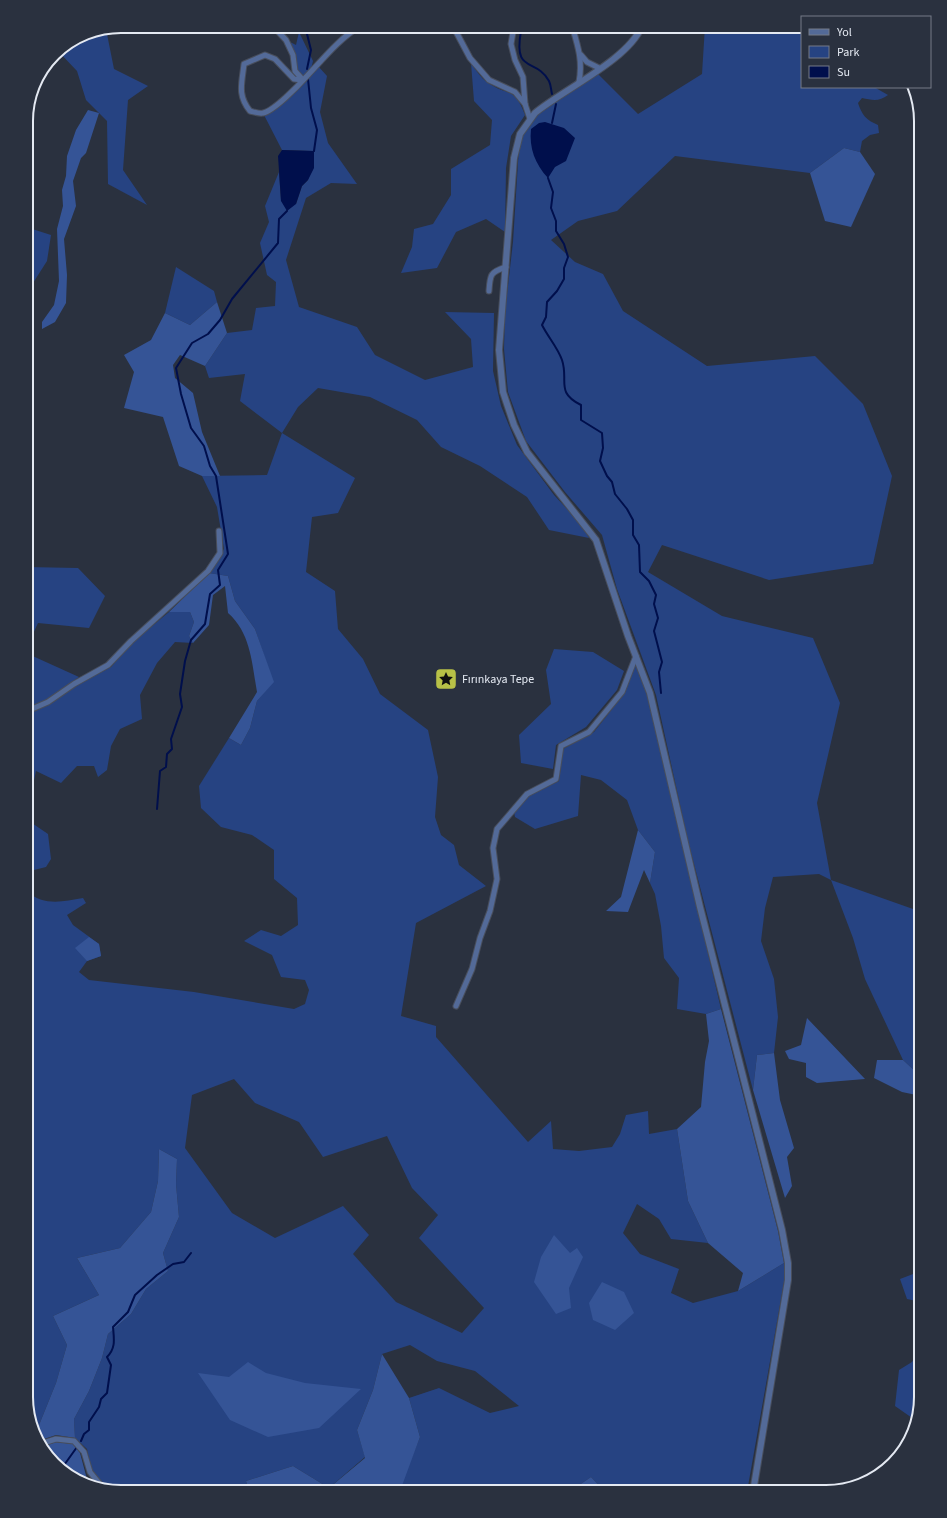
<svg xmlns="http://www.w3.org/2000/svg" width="947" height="1518" viewBox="0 0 947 1518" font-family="'Source Sans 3',sans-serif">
	<rect width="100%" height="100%" fill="#2a313f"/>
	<!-- green -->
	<g fill="#264382" fill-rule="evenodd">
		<path d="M705,26H802V87H874L888,95C879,102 872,100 862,98L858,103C862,115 866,120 878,125L879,133L870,135L862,141L860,152L844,148L810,173L675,156L617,211L578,221L551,240L575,262L603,274L623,311L707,366L815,356L863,404L892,476L873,564L769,580L662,545L648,572L722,616L813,638L840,703L817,803L831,880L913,909L921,905V1071L916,1072L903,1060L865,979L853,938L831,880L819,874L773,877L765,908L761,941L774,979L778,1017L774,1053L757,1055L753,1090L688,841L656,695L617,589L602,535L565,492L526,441L508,392L504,349L505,312L513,242L519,147L525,130L537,114L598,74L638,114L702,74Z"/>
		<path d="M106,29L114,69L148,86L128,100L123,170L147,205L108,184L107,121L86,100L77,71L58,51L85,33Z"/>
		<path d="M299,32L313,61L311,69L303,77L297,71L288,41L296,45Z"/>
		<path d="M471,63C475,69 481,78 487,82C507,97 514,85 525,115L511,136L506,168L505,232L486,219L456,232L437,268L401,273L412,247L414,229L433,224L451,195V169L490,145L492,120L474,101Z"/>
		<path d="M318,66L327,76L320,112L328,143L357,184L331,183L306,198L286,260L299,307L357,327L375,355L425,380L473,367L471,339L445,312L494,313L493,371L501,406L517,445L554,495L581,524L589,538L549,530L527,497L480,466L441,447L417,420L370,397L318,388L298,407L282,433L355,478L338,513L312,517L306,572L335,591L338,629L363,659L380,694L428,730L438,777L435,817L441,835L454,845L459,865L486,886L416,923L401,1016L436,1026V1037L528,1142L551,1121L553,1149L579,1151L612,1147L620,1134L626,1115L648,1111L649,1134L677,1129L688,1201L708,1243L671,1239L659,1219L637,1204L623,1233L640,1254L679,1269L671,1293L693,1303L738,1291L784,1263V1282L747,1492H605L591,1477L569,1492H398L420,1437L409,1398L439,1388L490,1413L519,1406L475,1371L437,1361L410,1345L382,1354L373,1390L357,1430L365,1457L329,1488L293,1466L246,1481L249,1492H203L190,1488L171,1492H115L108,1489L91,1470L87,1449L75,1438L74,1419L89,1391L102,1358L108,1334L131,1314L146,1289L168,1271L163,1253L179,1217L176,1184L177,1159L159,1149L158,1181L151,1212L120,1248L77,1258L99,1295L53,1316L67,1345L56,1383L35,1435L26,1397V891C44,906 61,902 83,898L86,903L67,915L73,925L99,944L101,956L87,961L79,972L89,980L194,992L294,1009L305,1004L309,990L305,980L281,977L272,955L244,941L261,930L281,936L298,925L297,898L274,879V850L252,835L221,827L201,808L199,786L229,738L241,745L250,728L257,701L273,682L255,629L235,601L228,576L209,573L224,549L217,507L202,476L267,475L282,433L240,401L245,374L209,378L205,366L227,333L252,330L256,308L275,306L276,282L267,275L260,243L269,222L265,206L279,172L281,201L296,204L302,186L308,180L314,151L282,150L264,115L295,92ZM234,1079L255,1103L299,1122L323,1157L387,1136L412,1188L438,1215L419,1238L484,1308L462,1333L396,1302L353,1254L369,1235L343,1206L275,1238L232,1213L185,1148L192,1095Z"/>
		<path d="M26,227L51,235L47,261L26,294Z"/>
		<path d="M176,267L214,291L217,302L190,325L165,313Z"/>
		<path d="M26,567L78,568L105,596L89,628L38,623L26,649Z"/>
		<path d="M169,612H190L194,622L189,636L193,643L175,642L157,663L140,695L142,719L120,729L111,746L107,770L98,777L94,766H77L61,783L36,771L26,818V653L79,677L47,700L29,707L31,711L50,704L82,682L111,667L133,642Z"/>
		<path d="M554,649L593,652L624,671L617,690L586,727L556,745L553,769L521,763L519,735L551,704L546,670Z"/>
		<path d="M636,663L646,688L721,1009L706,1014L677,1009L679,978L664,958L661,926L655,894L650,883L655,852L638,830L627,800L601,780L581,775L578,816L535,829L515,817L514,812L528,796L559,781L563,749L594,732L624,694Z"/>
		<path d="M26,819L48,834L51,859L46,867L34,870L26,887Z"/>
		<path d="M921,1271V1302L907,1299L900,1279Z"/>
		<path d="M919,1349L921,1350V1397L915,1420L895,1406L899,1370L912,1362Z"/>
	</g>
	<!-- forest -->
	<g fill="#355496">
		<path d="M88,110L99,113L86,153L81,158L73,181L76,206L64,239L67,275L66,303L55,322L42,329V322L54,305L59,281L57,229L63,206L62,190L66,176L67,156L76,130Z"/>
		<path d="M844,148L860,152L875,174L851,227L825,221L810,173Z"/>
		<path d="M217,302L227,333L205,366L180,355L173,365L175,378L193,393L202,432L220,476H202L179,466L163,417L124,408L134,372L124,355L151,340L165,313L190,325Z"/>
		<path d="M209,573L228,576L235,601L255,629L274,682L257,701L250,728L241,745L229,738L257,692C252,664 251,633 228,613L225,586L213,595L209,625L193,643L189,636L194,622L190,612H169Z"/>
		<path d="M638,830L655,852L650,883L644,870L628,912L606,911L621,897Z"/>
		<path d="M89,937L99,944L101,956L87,961L75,948Z"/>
		<path d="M721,1009L778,1231L784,1263L738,1291L743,1273L708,1243L688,1201L677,1129L701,1107L705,1062L709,1041L706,1014Z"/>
		<path d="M807,1018L865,1079L817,1083L806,1077V1063L789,1059L785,1051L801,1045Z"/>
		<path d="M774,1053L780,1100L794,1148L787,1157L792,1186L785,1198L753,1090L757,1055Z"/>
		<path d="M877,1060H903L916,1072L921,1071V1096L902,1092L874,1078Z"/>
		<path d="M159,1149L177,1159L176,1184L179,1217L163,1253L168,1271L146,1289L131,1314L108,1334L102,1358L89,1391L74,1419L75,1438L56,1435L38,1441L35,1435L56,1383L67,1345L53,1316L99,1295L77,1258L120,1248L151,1212L158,1181Z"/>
		<path d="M554,1235L570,1253L577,1248L583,1257L569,1288L571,1308L556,1314L534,1282L541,1257Z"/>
		<path d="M602,1282L624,1292L634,1313L615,1330L593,1320L589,1303Z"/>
		<path d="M382,1354L409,1398L420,1437L400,1491L249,1492L246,1481L293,1466L329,1488L365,1458L357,1430L373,1390Z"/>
		<path d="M248,1362L266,1373L305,1383L361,1389L319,1428L268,1437L230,1420L198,1373L229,1377Z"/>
		<path d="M56,1442L73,1444L80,1453L88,1483L68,1476L42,1447Z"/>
		<path d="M591,1477L605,1492H569Z"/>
	</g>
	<!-- water -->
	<g fill="#000f4c">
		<path d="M545,122L564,128L575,138L566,161L555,167L548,178C535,164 529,148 531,129L539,123Z"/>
		<path d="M282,150L314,151V168L308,180L302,186L296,204L287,211L281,201L278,156Z"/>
	</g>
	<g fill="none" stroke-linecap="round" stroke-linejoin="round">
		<!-- stream -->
		<g stroke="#000f4c" stroke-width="2">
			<path d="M305,26L311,50L307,69"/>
			<path d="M521,31C513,75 536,57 549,81C551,85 551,90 552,94"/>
			<path d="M308,79L311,108L317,130L314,151"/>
			<path d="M552,123L556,104"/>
			<path d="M548,178L553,192L551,208L556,221V231L564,244L568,257L564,268V279L557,291L547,302L546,317L542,325C548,337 558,348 562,360C569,381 555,392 581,405V420L602,433L603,448L600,461L607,476L612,482L615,494L627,509L633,520V535L639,545L640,572L649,581L656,595L654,604L658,618L654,631L662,662L659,672L661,693"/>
			<path d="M157,809L160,771L166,767L167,754L172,749L171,739L182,707L180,694L185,661L191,640L205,624L210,594L220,585L218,570L228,554L216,476L210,466L204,446L191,428L181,394L176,368L192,343L208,334L220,320L232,299L278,243L279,219L287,211"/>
			<path d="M81,1441L84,1434L89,1430V1422L99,1407L101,1399L107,1393L111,1365L107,1357C116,1348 114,1339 113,1327L128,1312L135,1295L157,1275L173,1264L184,1262L191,1253"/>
			<path d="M62,1468L77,1447"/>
		</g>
		<!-- minor casing -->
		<g stroke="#484e5c" stroke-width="7">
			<g id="minor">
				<path d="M273,26L286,40L293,55L295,71L303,80"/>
				<path d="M453,26L470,58L489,80L515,92L525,104"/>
				<path d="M514,26L511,44L515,60L523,77L525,104L530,119"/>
				<path d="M572,26C578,46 583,61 579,82"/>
				<path d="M581,55L587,62L599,68"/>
				<path d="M303,80L294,79L275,59L265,55L244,64C242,83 237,95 250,111C254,112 260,114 263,113C274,111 299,85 307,76C324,58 339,39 360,26"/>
				<path d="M489,291C490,275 490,272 506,267"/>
				<path d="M32,709L48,702L74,684L108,665L131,641L185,592L208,571L220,553L219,531"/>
				<path d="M456,1006L472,969L480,938L490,911L497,879L493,848L497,829L527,794L556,779L561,746L589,732L622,692L636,656"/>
				<path d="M40,1444L56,1439L74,1441L84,1452L90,1472L103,1488"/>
			</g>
		</g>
		<!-- tertiary casing -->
		<g stroke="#484e5c" stroke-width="8">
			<path id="tertiary" d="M642,26C628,60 564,89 535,113L520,134L514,158L499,350L503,392L514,425L527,452L596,540L628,636L650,693L700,907L782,1230L788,1263V1280L753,1492"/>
		</g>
		<!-- minor -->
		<use href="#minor" stroke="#536a98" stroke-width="5"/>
		<!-- tertiary -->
		<use href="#tertiary" stroke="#536a98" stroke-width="6"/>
	</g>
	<!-- icons -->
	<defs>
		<g id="sight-square" transform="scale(1.15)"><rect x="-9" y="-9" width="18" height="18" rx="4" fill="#b8c147" stroke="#2a313f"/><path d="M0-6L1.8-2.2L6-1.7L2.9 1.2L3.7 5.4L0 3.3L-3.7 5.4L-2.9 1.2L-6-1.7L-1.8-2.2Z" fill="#111"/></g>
	</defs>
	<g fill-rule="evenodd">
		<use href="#sight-square" x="446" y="679"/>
	</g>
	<g text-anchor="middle" stroke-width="3" stroke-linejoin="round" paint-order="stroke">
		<!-- poi labels -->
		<g font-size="12" fill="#e4e9f2" stroke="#2a313f" text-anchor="start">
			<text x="462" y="683">Fırınkaya Tepe</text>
		</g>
	</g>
	<!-- crop -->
	<path d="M0 0H947V1518H0ZM121 33H826A88 88 0 0 1 914 121V1397A88 88 0 0 1 826 1485H121A88 88 0 0 1 33 1397V121A88 88 0 0 1 121 33Z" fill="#2a313f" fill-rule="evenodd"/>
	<path fill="none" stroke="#e4e9f2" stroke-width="2" d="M121 33H826A88 88 0 0 1 914 121V1397A88 88 0 0 1 826 1485H121A88 88 0 0 1 33 1397V121A88 88 0 0 1 121 33Z"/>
	<!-- legend -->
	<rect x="801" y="16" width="130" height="72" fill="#2a313f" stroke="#747b87"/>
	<rect x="809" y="29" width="20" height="6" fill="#536a98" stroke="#747b87"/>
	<text x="837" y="36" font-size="12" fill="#e4e9f2">Yol</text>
	<rect x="809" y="46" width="20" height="12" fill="#264382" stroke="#747b87"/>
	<text x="837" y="56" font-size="12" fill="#e4e9f2">Park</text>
	<rect x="809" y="66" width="20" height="12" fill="#000f4c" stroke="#747b87"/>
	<text x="837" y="76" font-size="12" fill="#e4e9f2">Su</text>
</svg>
